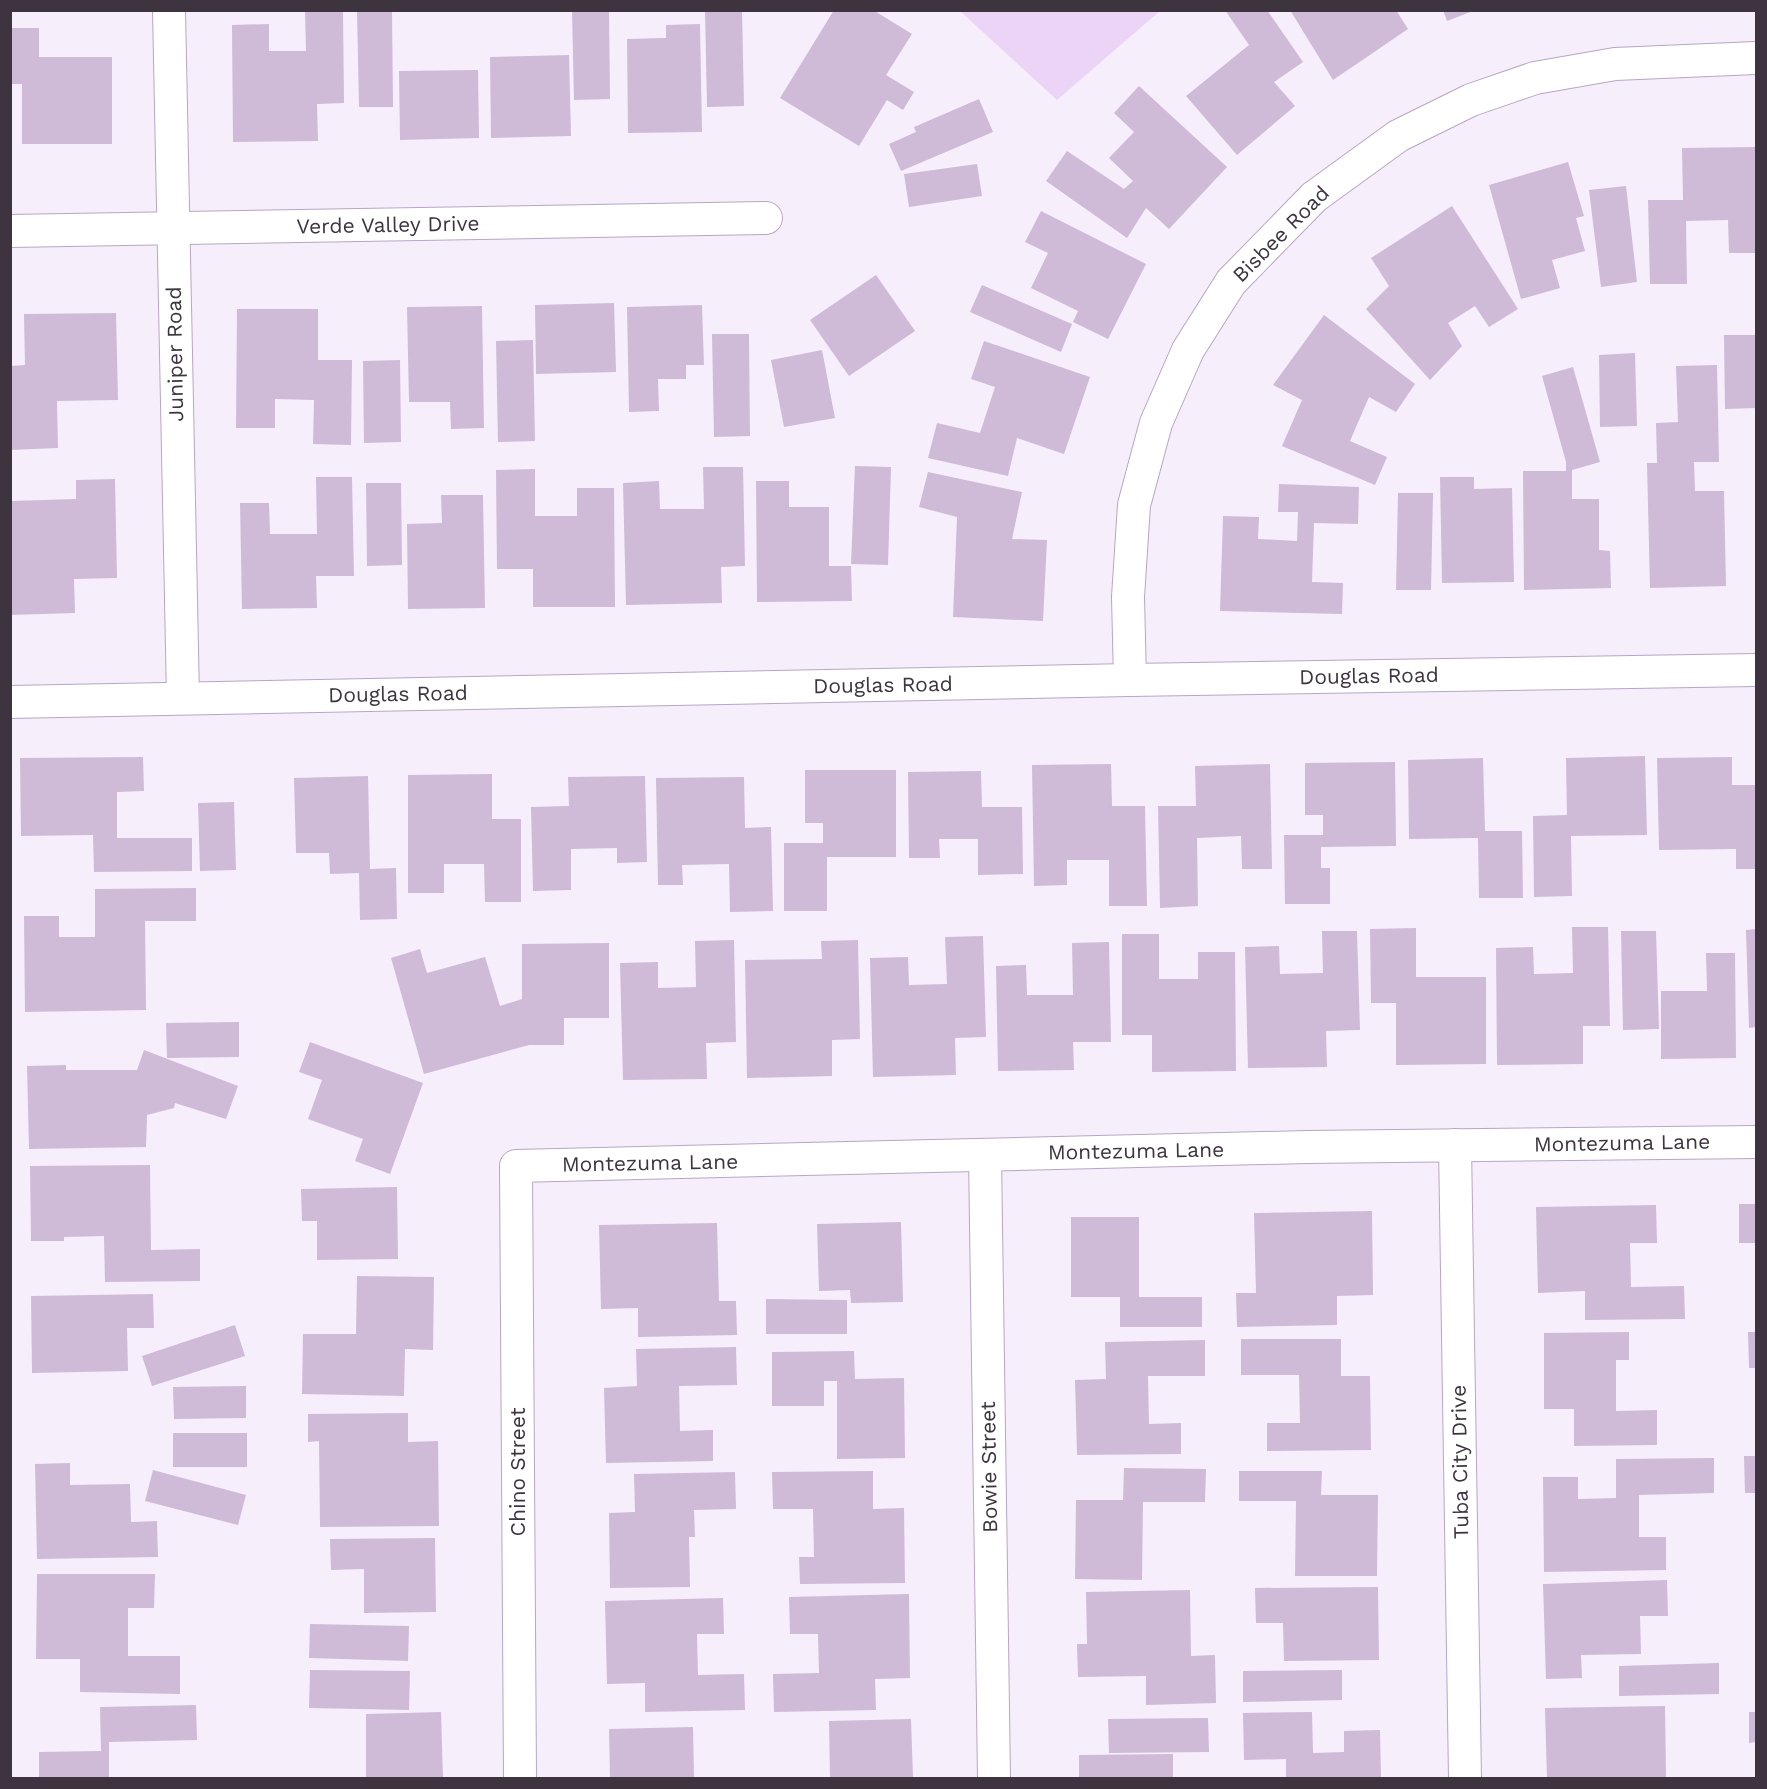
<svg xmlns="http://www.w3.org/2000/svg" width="1767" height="1789" viewBox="0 0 1767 1789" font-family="'Work Sans',sans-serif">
	<rect width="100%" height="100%" fill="#f7eefb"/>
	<!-- green -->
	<path fill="#ecd4f6" d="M960,11H1160L1057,100Z"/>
	<!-- building -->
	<g fill="#cfbad8">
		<path d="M305,10H343L344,103L317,104L318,141L233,142L232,25L269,24V51H306Z"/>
		<path d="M357,10H392L393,107H359Z"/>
		<path d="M572,10H609L610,99L574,100Z"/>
		<path d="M705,10H742L744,106L707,107Z"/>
		<path d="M834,10H873L912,34L886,75L914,92L903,110L887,100L859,146L780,98Z"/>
		<path d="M1225,10H1267L1303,62L1274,82L1295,106L1237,155L1186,96L1249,45Z"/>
		<path d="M1290,10H1396L1408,29L1333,80Z"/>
		<path d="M1443,10H1473V11L1447,21Z"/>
		<path d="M700,24L702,132L628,133L627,39L666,38V25Z"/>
		<path d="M10,28H39V57H112V144H22V84H10Z"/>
		<path d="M569,55L571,136L491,138L490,57Z"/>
		<path d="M478,70L479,138L400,140L399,71Z"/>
		<path d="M1139,86L1227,167L1169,229L1146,208L1127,238L1046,181L1067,151L1124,189L1133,181L1109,158L1134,132L1114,113Z"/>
		<path d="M979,99L993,132L901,171L889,144L916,132L914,127Z"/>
		<path d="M1756,147V253H1729L1728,220L1686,221L1687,284H1650L1648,200H1683L1682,148Z"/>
		<path d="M1568,162L1584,216L1576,218L1585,251L1552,260L1560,288L1521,299L1489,185Z"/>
		<path d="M977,164L982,196L909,207L904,174Z"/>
		<path d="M1626,186L1637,282L1601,287L1589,190Z"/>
		<path d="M1452,206L1518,309L1489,327L1475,306L1448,323L1462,346L1430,380L1366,309L1389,286L1371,258Z"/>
		<path d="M1041,211L1146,264L1108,339L1073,322L1078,311L1031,288L1048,253L1025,242Z"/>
		<path d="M876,275L915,331L849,376L810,320Z"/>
		<path d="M982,285L1072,324L1061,352L970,312Z"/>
		<path d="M614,303L616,372L536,374L535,305Z"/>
		<path d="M702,305L704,365H686V379H658L659,411L629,412L627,307Z"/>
		<path d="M482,306L484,428L451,429L450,402H409L407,307Z"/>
		<path d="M237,309H318V360H352L351,445L313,444L314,400L275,399V428H236Z"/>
		<path d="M116,313L118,400L57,401L58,448L10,450V366L25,365L24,314Z"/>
		<path d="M1324,315L1415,384L1396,412L1369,397L1350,441L1387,457L1375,485L1282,446L1302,400L1273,385Z"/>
		<path d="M712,334H749L750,436L714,437Z"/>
		<path d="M1724,335H1756V408L1725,409Z"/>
		<path d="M533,340L535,441L498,442L496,341Z"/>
		<path d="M984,341L1090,377L1064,454L1017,438L1008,476L928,458L937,423L980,433L995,387L971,379Z"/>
		<path d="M822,350L835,418L784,427L771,360Z"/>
		<path d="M1635,353L1637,426L1600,427L1599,355Z"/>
		<path d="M400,360L401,442L364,443L363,361Z"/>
		<path d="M1717,365L1719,462H1694L1695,491H1724L1726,586L1650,588L1647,463H1657L1656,423L1678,422L1676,366Z"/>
		<path d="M1573,367L1600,462L1572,470V499H1599V550L1610,551L1611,588L1524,590L1523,471H1566V462L1542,376Z"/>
		<path d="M855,466L891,467L888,565L851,564Z"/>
		<path d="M703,467H743L745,566L721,567L722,603L626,605L623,483L659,481L660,509H704Z"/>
		<path d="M535,469V516H577V488H614L615,607H533V569H497L496,470Z"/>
		<path d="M928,472L1022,492L1012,539L1047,540L1043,621L953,617L957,517L919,507Z"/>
		<path d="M316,477H352L354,576H316L317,608L242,609L240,503H269L270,534H317Z"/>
		<path d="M1440,477H1474V489L1512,488L1514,582L1442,583Z"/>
		<path d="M115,479L117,578L74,579L75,613L10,615V501L76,499V480Z"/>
		<path d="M756,481H789V507H829V566H851L852,601L757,602Z"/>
		<path d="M366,483H401L402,565L367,566Z"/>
		<path d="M1279,484L1359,487L1358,524L1314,523L1312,582L1343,583L1342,614L1220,611L1223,516L1259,517L1258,539L1297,541L1298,512H1278Z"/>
		<path d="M1398,493H1433L1431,590H1396Z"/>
		<path d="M441,495H483L485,608L408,609L407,524L442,523Z"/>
		<path d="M1645,756L1647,835L1571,836L1572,896L1534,897L1533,816L1567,815L1566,758Z"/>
		<path d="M143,757L144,791L117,792V838H192V871L94,872L93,835L21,836L20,758Z"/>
		<path d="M1732,757V785H1756V869H1736V849L1659,850L1657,758Z"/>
		<path d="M1483,758L1485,831H1522L1523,898H1479L1478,838L1409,839L1408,760Z"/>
		<path d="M1395,762L1396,846L1321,847V868H1330V904H1285L1284,835H1323V815H1305V763Z"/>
		<path d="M1111,764L1112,806H1145L1147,906H1109V860H1067V885L1034,886L1032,765Z"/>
		<path d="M1270,764L1272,869H1242L1241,836L1197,838L1198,906L1160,908L1158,806H1196L1195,766Z"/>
		<path d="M805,770H896V857H827V911H784V843H823V823H805Z"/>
		<path d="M981,771L982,807H1022L1023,874L978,875V839H939L940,858H909L908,772Z"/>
		<path d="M492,774V819H521V902H485L484,864H444V893H408V775Z"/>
		<path d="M368,776L370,869L396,868L397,919L360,920L359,873L330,874L329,853H296L294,778Z"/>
		<path d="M645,776L647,862L617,863V848L571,849V890L533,891L531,807L569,806L568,777Z"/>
		<path d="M744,777L745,828L771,827L773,911L730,912L729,864L682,865L683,885H658L656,778Z"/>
		<path d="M234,802L236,870L200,871L198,803Z"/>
		<path d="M196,888V921H145L146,1010L25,1012L24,916H59V937H95V889Z"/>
		<path d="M1572,927H1608L1610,1026H1583V1064L1497,1065L1496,948L1533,947L1534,974L1573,973Z"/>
		<path d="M1416,928V977H1486V1064L1396,1065V1003H1371L1370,929Z"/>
		<path d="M1756,929V1027L1749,1028L1746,930Z"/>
		<path d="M1322,931H1357L1360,1030L1326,1031L1327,1067L1248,1068L1245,947L1279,946L1280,974L1323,973Z"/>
		<path d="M1621,931H1656L1659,1029L1623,1030Z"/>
		<path d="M1122,934H1159V979H1198V952H1235L1236,1071L1152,1072V1035H1122Z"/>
		<path d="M983,936L986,1037L955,1038L956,1075L873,1077L870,958L908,957L909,985L947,984L945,937Z"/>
		<path d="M734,940L736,1042L706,1043L707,1079L623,1080L620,963L658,962V988L696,987L695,941Z"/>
		<path d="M858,940L860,1039L832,1040V1076L747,1078L745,960L822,959L821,941Z"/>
		<path d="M1109,942L1111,1042H1073L1074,1070L998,1071L996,966L1026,965L1027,995H1073L1072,943Z"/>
		<path d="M609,943V1018H564V1045H529L424,1074L391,958L420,949L427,973L485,957L500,1006L522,999V944Z"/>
		<path d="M1706,953H1735L1736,1058L1661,1059V991H1707Z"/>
		<path d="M239,1022V1057L167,1058L166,1023Z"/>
		<path d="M310,1042L423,1083L390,1174L355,1161L363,1139L308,1119L322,1080L299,1072Z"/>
		<path d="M144,1050L238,1086L226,1119L175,1103L174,1108L147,1115L146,1147L29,1149L27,1066L66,1065V1070H137Z"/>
		<path d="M150,1165L151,1250L200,1249V1281L105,1282L104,1236L64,1237V1241H31L30,1166Z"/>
		<path d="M397,1187L398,1259L317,1260V1221H302L301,1189Z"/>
		<rect x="1739" y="1204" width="17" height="39"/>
		<path d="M1656,1205L1657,1243H1630L1631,1287L1684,1286L1685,1319L1585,1320V1291L1538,1293L1536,1207Z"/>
		<path d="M1372,1211L1373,1295L1337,1296V1325L1237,1327L1236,1293H1256L1254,1213Z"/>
		<path d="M1071,1217H1139V1297H1202V1327H1120V1297H1071Z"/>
		<path d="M901,1222L903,1302L851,1303L850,1290L819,1291L817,1224Z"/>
		<path d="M717,1223L719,1301H736L737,1335L638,1337V1308L601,1309L599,1225Z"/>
		<path d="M357,1276L434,1277L433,1350L405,1349L404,1396L302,1394L303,1334H356Z"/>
		<path d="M153,1294L154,1328H127L128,1371L32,1373L31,1296Z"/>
		<path d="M766,1299L847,1300V1334H766Z"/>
		<path d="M235,1325L245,1356L152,1386L142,1356Z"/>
		<path d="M1629,1332V1360H1616V1411L1657,1410V1445L1574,1446V1409H1544V1333Z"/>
		<path d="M1748,1332H1756V1368H1749Z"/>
		<path d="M1241,1339H1341V1376H1370L1371,1450L1267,1451V1423H1300L1299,1375H1241Z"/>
		<path d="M1205,1340V1376H1148L1149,1424L1181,1423V1454L1077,1455L1075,1380L1106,1379L1105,1342Z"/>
		<path d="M736,1347L737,1385L679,1386L680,1431L713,1430V1461L606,1463L604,1388L637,1386L636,1349Z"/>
		<path d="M854,1351L855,1379L904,1378L905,1458L837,1459V1381H824V1406H772V1352Z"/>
		<path d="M246,1386V1418L174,1419L173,1387Z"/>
		<path d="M408,1413V1442L438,1441L439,1526L320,1527L319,1441L308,1442V1414Z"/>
		<rect x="173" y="1433" width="74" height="34"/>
		<path d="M1744,1456H1756V1493H1745Z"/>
		<path d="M1714,1458V1493L1639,1495V1537H1666V1570L1544,1572L1543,1477H1578V1499L1616,1498V1459Z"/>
		<path d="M70,1463V1485L130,1484L131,1522L157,1521L158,1557L37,1559L35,1464Z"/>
		<path d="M1124,1468L1206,1469L1205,1502H1143L1142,1580L1075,1579L1076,1500H1123Z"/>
		<path d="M153,1470L246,1495L238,1525L145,1501Z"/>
		<path d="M873,1471V1509L904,1508L905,1583L800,1584L799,1557H814L813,1509H773L772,1472Z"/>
		<path d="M1239,1471H1322L1321,1495H1378L1377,1576H1295L1296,1501H1239Z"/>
		<path d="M735,1472L736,1509L694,1510L695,1537H689L690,1587L610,1588L609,1513L635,1512L634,1474Z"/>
		<path d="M435,1538L436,1612L364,1613V1569L331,1570L330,1539Z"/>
		<path d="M37,1574H155L154,1608H128V1656H180V1694L80,1692V1659H36Z"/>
		<path d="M1667,1580L1668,1616H1640L1641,1654L1581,1655L1582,1678L1546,1679L1543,1584Z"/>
		<path d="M1378,1587L1379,1660L1284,1661L1283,1623H1256L1255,1588Z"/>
		<path d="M1190,1590L1191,1656L1215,1655L1216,1703L1146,1705V1676L1078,1677L1077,1644H1087L1086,1592Z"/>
		<path d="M909,1594L910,1678L875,1679L876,1710L774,1712L773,1674L819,1673L818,1634H790L789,1597Z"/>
		<path d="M723,1598L724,1634H697L698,1675L744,1674L745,1710L645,1712V1683L607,1684L605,1601Z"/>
		<path d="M310,1624L409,1626L408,1661L309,1658Z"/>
		<path d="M1719,1663V1694L1619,1696V1666Z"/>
		<path d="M310,1670L410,1671L409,1710L309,1708Z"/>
		<path d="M1342,1670V1700L1243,1702V1671Z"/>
		<path d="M196,1705L197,1740L109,1742V1778H39V1752L101,1751L100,1707Z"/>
		<path d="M1665,1706L1666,1778H1547L1545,1708Z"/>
		<path d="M441,1712L443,1778H366V1714Z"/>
		<path d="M1312,1712L1313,1753L1344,1752V1731L1380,1730L1381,1778H1286V1759L1244,1760L1243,1713Z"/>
		<path d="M1749,1712H1756V1742L1749,1743Z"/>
		<path d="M1208,1718L1209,1752L1109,1753L1108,1719Z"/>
		<path d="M911,1719L913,1778H830L829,1721Z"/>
		<path d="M693,1727L694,1778H610L609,1729Z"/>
		<path d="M1173,1754V1778H1079V1755Z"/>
	</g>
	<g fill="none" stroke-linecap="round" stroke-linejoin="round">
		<!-- street casing -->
		<g stroke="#baa5c3" stroke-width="34">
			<g id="street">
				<path d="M169,10L183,698"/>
				<path d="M10,231L766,218"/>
				<path d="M1130,680L1128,597L1134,505L1156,423L1188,350L1231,282L1314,197L1398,136L1471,100L1535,78L1615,64L1756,58"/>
				<path d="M10,702L1130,680L1756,670"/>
				<path d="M1455,1145L1465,1778"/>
				<path d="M985,1155L994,1778"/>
				<path d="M520,1778L516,1166L1307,1147L1756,1142"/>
			</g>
		</g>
		<!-- street -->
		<use href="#street" stroke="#fff" stroke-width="32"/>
	</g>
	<g text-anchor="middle" stroke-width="6" stroke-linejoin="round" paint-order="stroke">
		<!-- street labels -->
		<g font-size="21" fill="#3d3440" stroke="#fff">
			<text transform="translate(388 225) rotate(-1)" y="7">Verde Valley Drive</text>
			<text transform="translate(1281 234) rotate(-45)" y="7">Bisbee Road</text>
			<text transform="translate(175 354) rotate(-91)" y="7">Juniper Road</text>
			<text transform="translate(1369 676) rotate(-1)" y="7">Douglas Road</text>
			<text transform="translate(883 685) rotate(-1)" y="7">Douglas Road</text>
			<text transform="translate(398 694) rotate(-1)" y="7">Douglas Road</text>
			<text transform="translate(1622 1143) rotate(-1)" y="7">Montezuma Lane</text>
			<text transform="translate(1136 1151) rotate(-1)" y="7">Montezuma Lane</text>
			<text transform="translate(650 1163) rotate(-1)" y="7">Montezuma Lane</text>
			<text transform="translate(1460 1462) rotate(-91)" y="7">Tuba City Drive</text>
			<text transform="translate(989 1467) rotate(-91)" y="7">Bowie Street</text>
			<text transform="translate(518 1472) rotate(-90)" y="7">Chino Street</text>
		</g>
	</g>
	<!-- border -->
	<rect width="1767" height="1789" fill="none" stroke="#3d3440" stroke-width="24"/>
</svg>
